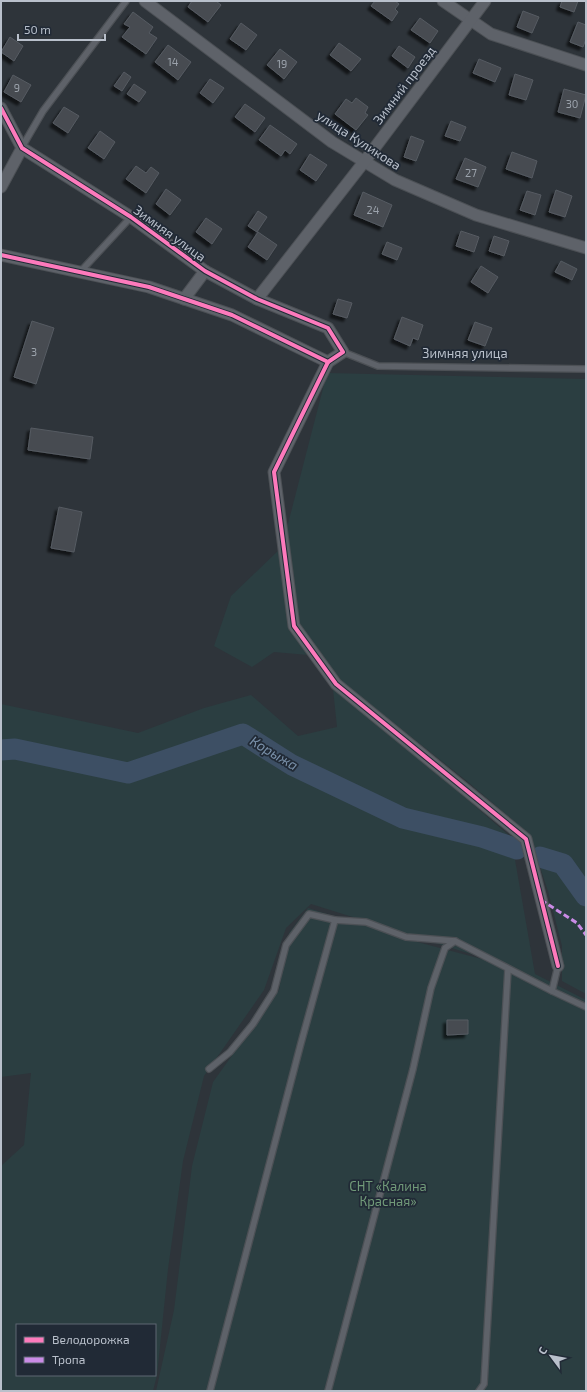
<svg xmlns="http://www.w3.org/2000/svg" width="587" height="1392" viewBox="0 0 587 1392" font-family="'Exo 2',sans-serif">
	<defs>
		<filter id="shadow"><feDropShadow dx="-3.5" dy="3.5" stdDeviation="1" flood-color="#0009"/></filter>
	</defs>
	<rect width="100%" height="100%" fill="#2e343a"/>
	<!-- green -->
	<g fill="#2b3e41" fill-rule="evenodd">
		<path d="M327,373L586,379V994L562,981V946L548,891L529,834L468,782L308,655L274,652L252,667L214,646L231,596L282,547Z"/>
		<path d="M333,689L417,756L511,837L535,974L586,1000V1391H156L174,1310L192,1166L213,1082L279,990L289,933L308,908L421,943L519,969L311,904L286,928L264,990L204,1076L183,1161L168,1269L157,1375L153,1391H1V1166L24,1145L31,1073L1,1077V704L138,733L204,708L251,695L298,736L337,727ZM17,1325H155V1375H17Z"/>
	</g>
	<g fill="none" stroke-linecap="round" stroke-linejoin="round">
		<!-- river -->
		<g stroke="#3d4f64" stroke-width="21">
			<path d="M1,750L15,749L128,773L243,734L292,765L403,818L482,837L517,849"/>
			<path d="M540,857L563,864L586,896"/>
		</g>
	</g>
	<!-- building -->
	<g fill="#464b51" stroke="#565b62" filter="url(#shadow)">
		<path d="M192,1H216L221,5L208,22L188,7Z"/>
		<path d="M375,1H395L399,4L395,9L398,12L392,21L371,6Z"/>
		<path d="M562,1H578L574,12L560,7Z"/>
		<path d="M523,11L539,17L532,33L517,27Z"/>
		<path d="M133,12L153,27L149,33L157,38L146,54L122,37L130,27L124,24Z"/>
		<path d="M420,18L438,31L430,43L411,30Z"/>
		<path d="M578,22L586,25V39L583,47L570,42Z"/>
		<path d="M241,23L257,35L246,50L230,39Z"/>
		<path d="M10,37L23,46L14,61L1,52Z"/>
		<path d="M339,43L361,59L351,71L330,55Z"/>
		<path d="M168,45L191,62L178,80L155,62Z"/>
		<path d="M399,46L415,57L408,68L392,56Z"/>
		<path d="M280,49L297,62L284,79L267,65Z"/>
		<path d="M479,59L501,68L495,82L473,73Z"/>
		<path d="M124,72L131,77L122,91L114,86Z"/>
		<path d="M515,74L533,80L526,100L509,95Z"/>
		<path d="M13,75L31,85L21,102L4,92Z"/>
		<path d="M210,79L224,88L213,103L200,93Z"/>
		<path d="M134,84L146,92L139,102L127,94Z"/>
		<path d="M564,89L586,95L580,118L558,112Z"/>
		<path d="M356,98L368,107L365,113L368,115L356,130L335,114L346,99L352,103Z"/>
		<path d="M245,104L265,118L255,132L235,117Z"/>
		<path d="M64,107L79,116L68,133L53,123Z"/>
		<path d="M451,121L466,127L460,141L445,136Z"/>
		<path d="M270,125L297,144L290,154L285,150L281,156L259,140Z"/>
		<path d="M100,131L115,142L104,159L88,148Z"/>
		<path d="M411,136L424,141L416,161L404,157Z"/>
		<path d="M512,152L537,161L532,178L506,169Z"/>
		<path d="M310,154L327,165L316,181L300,170Z"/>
		<path d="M465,158L486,167L478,187L456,179Z"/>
		<path d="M136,166L146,173L151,167L159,173L146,193L126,179Z"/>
		<path d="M166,189L181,200L170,215L156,204Z"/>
		<path d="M556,190L572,196L565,217L549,212Z"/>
		<path d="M527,191L541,195L535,215L520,210Z"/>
		<path d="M363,192L392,205L383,227L354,215Z"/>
		<path d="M258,211L267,217L257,232L248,226Z"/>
		<path d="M206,218L222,229L212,244L196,232Z"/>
		<path d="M461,231L479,237L474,252L456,246Z"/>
		<path d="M258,232L277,245L267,260L248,247Z"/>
		<path d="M494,236L509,241L504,256L489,251Z"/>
		<path d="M387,242L402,248L397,260L382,254Z"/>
		<path d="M561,261L577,269L572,280L555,272Z"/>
		<path d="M481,266L498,277L488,293L471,282Z"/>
		<path d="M338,299L352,303L347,318L333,314Z"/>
		<path d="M402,317L423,325L418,340L413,338L410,346L394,339Z"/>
		<path d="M32,321L54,328L36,384L14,377Z"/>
		<path d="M475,322L492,328L485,346L468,340Z"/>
		<path d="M31,428L93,437L90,459L28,450Z"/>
		<path d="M59,507L82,512L74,552L51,548Z"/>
		<path d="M447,1020H468V1034L447,1035Z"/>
	</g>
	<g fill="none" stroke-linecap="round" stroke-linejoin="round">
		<!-- service casing -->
		<g stroke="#4c5055" stroke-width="8">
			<g id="service">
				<path d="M22,147L43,111L126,1"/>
				<path d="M81,271L131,217"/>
				<path d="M343,352L378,366L586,369"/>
				<path d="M552,991L586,1007"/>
				<path d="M209,1069L230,1052L253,1024L274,991L286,945L309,914L335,920"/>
				<path d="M210,1391L301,1043L335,920L366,922L406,937L455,941"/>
				<path d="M328,1391L413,1069L431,988L445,948L455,941L552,991L558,966"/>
				<path d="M479,1391L484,1384L508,969"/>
			</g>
		</g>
		<!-- minor casing -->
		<g stroke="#4c5055" stroke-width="13">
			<g id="minor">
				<path d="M145,1L332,142L395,180L476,215L586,248"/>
				<path d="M443,1L491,34L586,65"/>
				<path d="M1,108L22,148L131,217L205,271L257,299L328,328L343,352L328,362L232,315L149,287L1,255"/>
				<path d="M1,187L22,148"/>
				<path d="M184,299L205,271"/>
				<path d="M257,299L364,162L485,1"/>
				<path d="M328,362L274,472L294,626L336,684L526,839L558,966"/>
			</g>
		</g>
		<!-- service -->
		<use href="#service" stroke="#5e6269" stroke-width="5.5"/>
		<!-- minor -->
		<use href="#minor" stroke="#5e6269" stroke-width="11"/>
		<!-- quiet -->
		<path stroke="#ca8be6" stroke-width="3" stroke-dasharray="6 3" stroke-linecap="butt" d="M541,900L577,923L586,935"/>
		<!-- cycleway casing -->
		<g stroke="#212a36" stroke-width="6">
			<g id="cycleway">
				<path d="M1,108L22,148L131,217L205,271L257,299L328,328L343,352L328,362L232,315L149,287L1,255"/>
				<path d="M328,362L274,472L294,626L336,684L526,839L558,966"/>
			</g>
		</g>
		<!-- cycleway -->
		<use href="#cycleway" stroke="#fd7abc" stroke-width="4"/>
	</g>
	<g text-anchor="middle" stroke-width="3.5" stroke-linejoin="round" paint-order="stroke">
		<!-- number labels -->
		<g font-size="11" fill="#9ca3ac">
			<text x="173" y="66">14</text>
			<text x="282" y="68">19</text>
			<text x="17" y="92">9</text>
			<text x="572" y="108">30</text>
			<text x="471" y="177">27</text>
			<text x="373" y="214">24</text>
			<text x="34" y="356">3</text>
		</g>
		<!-- street labels -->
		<g font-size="13" fill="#b9c0cb" stroke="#212a36">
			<text transform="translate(404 85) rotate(-53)" y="5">Зимний проезд</text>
			<text transform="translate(359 140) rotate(33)" y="5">улица Куликова</text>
			<text transform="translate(170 233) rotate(36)" y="5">Зимняя улица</text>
			<text x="465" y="358">Зимняя улица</text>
		</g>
		<!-- park labels -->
		<g font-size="13" fill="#719a79" stroke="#212a36">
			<text x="388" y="1191">СНТ «Калина<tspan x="388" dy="15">Красная»</tspan></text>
		</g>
		<!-- water labels -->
		<g font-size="14" font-style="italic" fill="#7b92ab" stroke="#212a36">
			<text transform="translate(274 753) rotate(31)" y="5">Корыжа</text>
		</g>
	</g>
	<!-- border -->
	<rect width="587" height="1392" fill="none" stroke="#b9c0cb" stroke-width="4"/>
	<!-- legend -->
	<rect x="16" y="1324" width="140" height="52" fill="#212a36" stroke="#5e6672"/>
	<rect x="24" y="1337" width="20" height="6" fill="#fd7abc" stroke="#5e6672"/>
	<text x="52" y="1344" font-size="12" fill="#b9c0cb">Велодорожка</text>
	<rect x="24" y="1357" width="20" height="6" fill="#ca8be6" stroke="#5e6672"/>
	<text x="52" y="1364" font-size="12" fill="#b9c0cb">Тропа</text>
	<!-- north arrow -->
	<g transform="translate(551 1356) rotate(302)" stroke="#212a36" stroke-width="3" paint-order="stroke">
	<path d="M0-3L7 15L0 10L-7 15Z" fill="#b9c0cb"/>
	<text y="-6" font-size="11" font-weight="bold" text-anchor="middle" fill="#b9c0cb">С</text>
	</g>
	<!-- scale -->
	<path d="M18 34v6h87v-6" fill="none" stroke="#b9c0cb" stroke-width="2"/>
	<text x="24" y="34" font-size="12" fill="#b9c0cb" stroke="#212a36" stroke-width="3" paint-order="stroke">50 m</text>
</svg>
